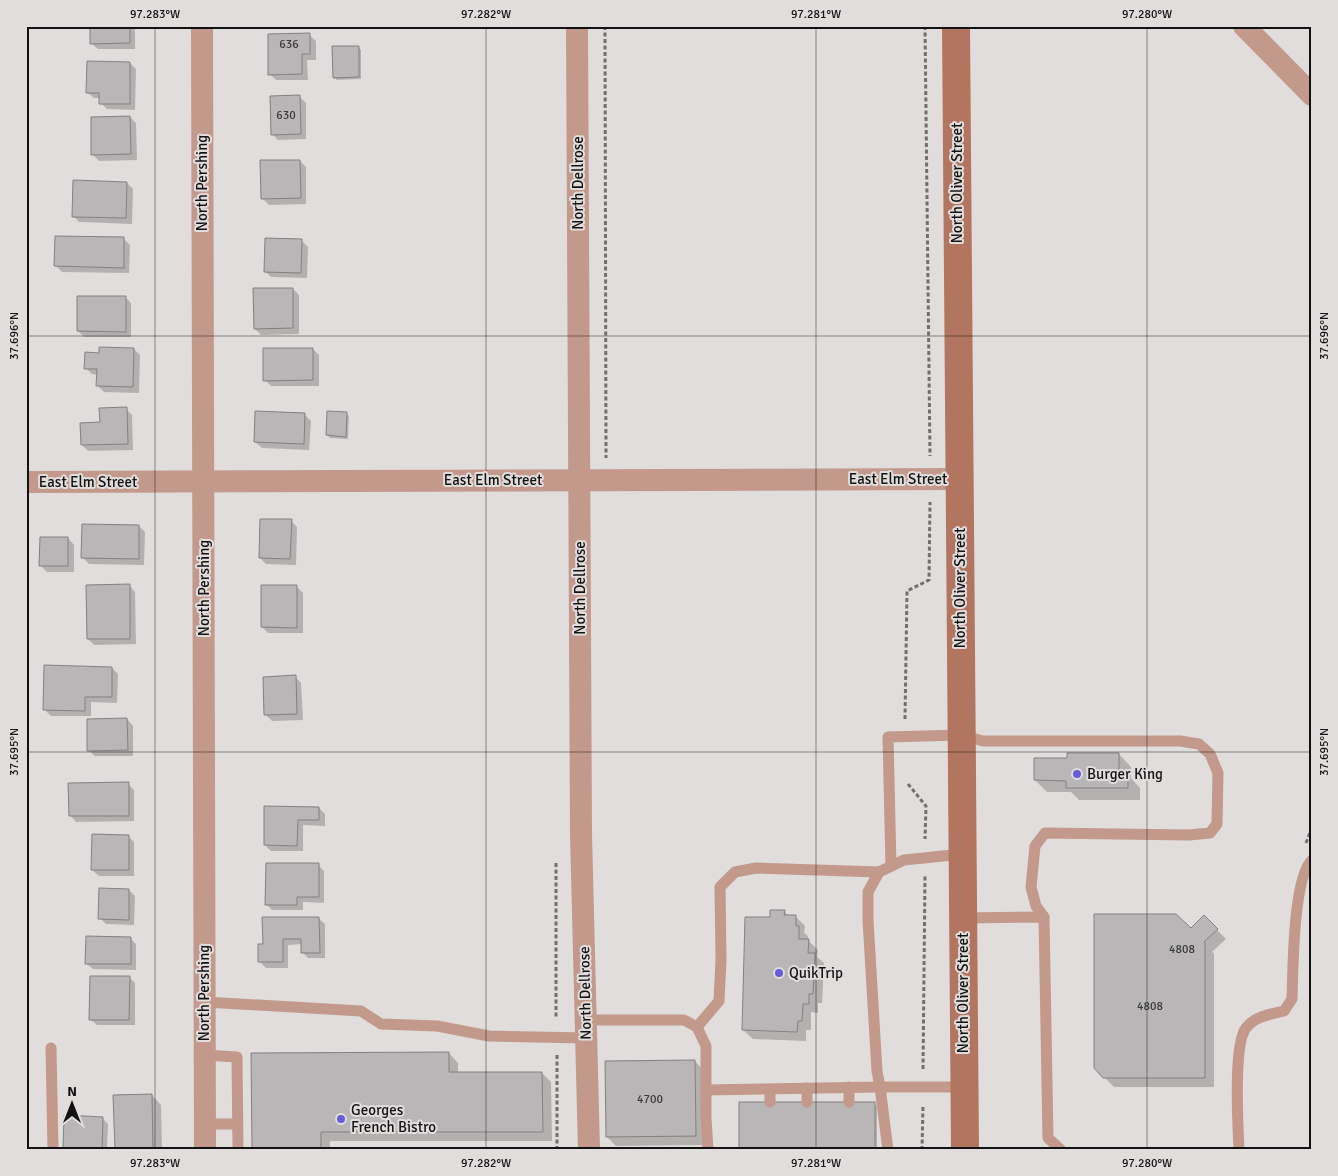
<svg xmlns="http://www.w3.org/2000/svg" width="1338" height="1176" viewBox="0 0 1338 1176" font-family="Signika,sans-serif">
	<rect width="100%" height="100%" fill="#e1dddd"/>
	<!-- shadow -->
	<g fill="#0003">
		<path d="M91,26H135V49H98L91,43Z"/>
		<path d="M309,35L316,41V60H307L308,80H276L270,74Z"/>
		<path d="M358,47L361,50V79L337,80L334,77Z"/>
		<path d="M130,63L136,69L135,110L107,109L101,103V98H94L87,92Z"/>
		<path d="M300,97L306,103V139L278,140L272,134Z"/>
		<path d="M130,117L136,123L137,160L99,161L92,154Z"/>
		<path d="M300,161L306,167V204L269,205L263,199Z"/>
		<path d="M127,183L133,189L132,224L79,222L73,216Z"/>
		<path d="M124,239L130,245L129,273L62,272L56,266Z"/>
		<path d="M302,241L308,247L307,278L271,277L265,271Z"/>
		<path d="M293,289L299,295V334L261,335L255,329Z"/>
		<path d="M125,297L131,303V337H84L78,331Z"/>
		<path d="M134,349L140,355L139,393L104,392L98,386V375L92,374L86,368L100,354Z"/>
		<path d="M313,349L319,355V386H271L265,380Z"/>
		<path d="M126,409L132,415L133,450L88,451L82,445L101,424Z"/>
		<path d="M346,413L349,416L348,439L330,438L327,435Z"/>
		<path d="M304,414L311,421L309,450L262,448L255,442Z"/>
		<path d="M291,521L297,527L296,565L266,564L260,558Z"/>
		<path d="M139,526L145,532L144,565L89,564L83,558Z"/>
		<path d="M68,538L74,545V572H47L41,566Z"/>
		<path d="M129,585L135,592L136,644L94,645L88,639Z"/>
		<path d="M297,587L303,593V633H268L262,627Z"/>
		<path d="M112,668L118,674L117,703L91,702V716H51L45,710Z"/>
		<path d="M295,677L301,683L303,720L272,721L266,715Z"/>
		<path d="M127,719L133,726V756H95L88,750Z"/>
		<path d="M1119,754L1131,767V778L1140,788V800H1079L1071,792H1047L1035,780Z"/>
		<path d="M128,784L134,790V821L76,822L70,815Z"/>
		<path d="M266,807L319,808L325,814V826L303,825V851H271L265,845Z"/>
		<path d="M128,836L134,842V876H99L92,870Z"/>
		<path d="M318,865L324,871V903L303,902V910H272L266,904Z"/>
		<path d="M129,890L135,896L134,925L106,924L100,918Z"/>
		<path d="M784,911L789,916H795L805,926L804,933L808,936V940L818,950L817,957L824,963L822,1003H818V1013L811,1012V1030H806V1041L753,1039L743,1030L771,919Z"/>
		<path d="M1204,917L1226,939L1212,952L1214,953V1087H1114L1095,1068L1191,930Z"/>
		<path d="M318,918L325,924V958H308L302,952V944L288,945V968H266L260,962L264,945Z"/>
		<path d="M130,938L136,944V970L93,969L86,963Z"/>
		<path d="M129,977L135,983V1025H97L90,1019Z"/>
		<path d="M449,1053L458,1063V1073H542L551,1082L552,1141H330V1150H253Z"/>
		<path d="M695,1061L704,1071L705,1145L616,1146L607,1137Z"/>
		<path d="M152,1095L161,1105L162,1150H116Z"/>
		<path d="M874,1103L877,1106V1150H741Z"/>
		<path d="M102,1118L108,1124L107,1150H64Z"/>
	</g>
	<!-- building -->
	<g fill="#b9b6b7" stroke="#838081">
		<path d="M90,26H130V43L90,44Z"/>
		<path d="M310,33V54H302V74L268,75V34Z"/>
		<path d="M332,46H359V77L333,78Z"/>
		<path d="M87,61L130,62V104H99V93H86Z"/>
		<path d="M300,95L301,134L271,135L270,96Z"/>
		<path d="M130,116L131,154L91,155V117Z"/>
		<path d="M260,160H300L301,198L261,199Z"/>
		<path d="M73,180L127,182L126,218L72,217Z"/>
		<path d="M55,236L124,237V268L54,266Z"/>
		<path d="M265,238L302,239L301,273L264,272Z"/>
		<path d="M253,288H293V328L254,329Z"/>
		<path d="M77,296H126V332L77,331Z"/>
		<path d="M99,347L134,348L133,387L96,386L97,369H84L85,352L99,353Z"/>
		<path d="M263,348H313V380L263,381Z"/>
		<path d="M127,407L128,444L81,445L80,423L100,422L99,408Z"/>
		<path d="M255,411L305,413L304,444L254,442Z"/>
		<path d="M327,411L347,412L346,437L326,435Z"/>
		<path d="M260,519H292L290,559L259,558Z"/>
		<path d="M82,524L139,525V559L81,558Z"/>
		<path d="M40,537H68V566H39Z"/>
		<path d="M130,584V639H87L86,585Z"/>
		<path d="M261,585H297V628L261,627Z"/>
		<path d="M44,665L112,667V697H85V711L43,710Z"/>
		<path d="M296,675L297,714L264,715L263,677Z"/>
		<path d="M127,718L128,750L87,751V719Z"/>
		<path d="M1067,753H1119V774H1128V788H1066V781L1034,780V758H1067Z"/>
		<path d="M129,782V816H69L68,783Z"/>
		<path d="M264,806L319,807V820H298L297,846L264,845Z"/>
		<path d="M92,834L129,835V870H91Z"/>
		<path d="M266,863H319V897H297V905H265Z"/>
		<path d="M99,888L129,889V920L98,919Z"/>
		<path d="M770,910H785L784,915H796V926H799V939H809L808,953H815L813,994H809V1004H803L802,1021H798L797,1032L742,1030L745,917H770Z"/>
		<path d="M1094,914H1176L1191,928L1204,915L1218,929L1204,942L1205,943V1078H1103L1094,1068Z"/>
		<path d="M262,917H319L320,953H301V939H283V962H258V944H263Z"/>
		<path d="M86,936L131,937V964H85Z"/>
		<path d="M90,976H130L129,1020H89Z"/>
		<path d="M449,1052V1072H542L543,1132H321V1150H252L251,1053Z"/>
		<path d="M695,1060L696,1136L606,1137L605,1061Z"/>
		<path d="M152,1094L153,1150H115L113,1095Z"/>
		<rect x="739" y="1102" width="136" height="48"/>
		<path d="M64,1115L103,1117L102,1150H63Z"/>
	</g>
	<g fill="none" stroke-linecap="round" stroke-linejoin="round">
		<!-- path -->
		<g stroke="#716f6f" stroke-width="3" stroke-dasharray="4 2.5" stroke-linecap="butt">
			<path d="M605,26L606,458"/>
			<path d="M925,26L930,456"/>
			<path d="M905,719L907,591L929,580L930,502"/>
			<path d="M908,784L926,806L925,839"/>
			<path d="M1306,843L1312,827"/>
			<path d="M556,863V1019"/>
			<path d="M557,1055V1150"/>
			<path d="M923,1069L925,875"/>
			<path d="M922,1150L923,1105"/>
		</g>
		<!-- service -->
		<g stroke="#c2998a" stroke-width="11">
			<path d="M891,866L888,737L961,735L983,741H1180L1199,744L1210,754L1218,773L1217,824L1210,833L1189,835L1045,833L1035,846L1031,887L1036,906L1044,917"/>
			<path d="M963,918L1044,917L1048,1138L1061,1150"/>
			<path d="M205,1002L361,1011L381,1024L437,1026L489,1036L586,1038"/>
			<path d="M585,1020H684L697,1027L706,1046V1118L708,1150"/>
			<path d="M697,1027L719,1001L721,960L720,887L735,872L756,868L879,872"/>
			<path d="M51,1048L53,1150"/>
			<path d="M205,1055L237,1057L238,1150"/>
			<path d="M849,1087V1102"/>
			<path d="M807,1088V1102"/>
			<path d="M770,1089V1102"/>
			<path d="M706,1090L880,1087L877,1071L868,920V892L879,872L904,860L962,854"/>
			<path d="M205,1124H237"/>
			<path d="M888,1150L880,1087H964"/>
			<path d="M1239,1150C1238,1126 1233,1044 1246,1028C1255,1016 1271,1014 1284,1011L1292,999C1293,971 1293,877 1312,860"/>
		</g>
		<!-- minor -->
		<g stroke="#c2998a" stroke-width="22">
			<path d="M202,26L205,1150"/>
			<path d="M577,26L581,834L589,1150"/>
			<path d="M1244,26L1312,95"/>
			<path d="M26,482L959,479"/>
		</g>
		<!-- secondary -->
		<path stroke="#b27660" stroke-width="28" d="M956,26L965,1150"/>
	</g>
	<!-- ticks -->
	<path fill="none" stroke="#131212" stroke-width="1" stroke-opacity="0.45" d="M155,26V1150M486,26V1150M816,26V1150M1147,26V1150M26,336H1312M26,752H1312"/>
	<!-- markers -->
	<g fill="#665dd6" stroke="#e1dddd" stroke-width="2">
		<circle cx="1077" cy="774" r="5"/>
		<circle cx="779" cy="973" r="5"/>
		<circle cx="341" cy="1119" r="5"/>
	</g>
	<g text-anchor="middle" stroke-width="4" stroke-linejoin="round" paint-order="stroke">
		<!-- number labels -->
		<g font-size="12" fill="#3c3b3b">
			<text x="289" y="48">636</text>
			<text x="286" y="119">630</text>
			<text x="1182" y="953">4808</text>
			<text x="1150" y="1010">4808</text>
			<text x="650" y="1103">4700</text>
		</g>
		<!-- street labels -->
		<g font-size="15" fill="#131212" stroke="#e1dddd">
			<text transform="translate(202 183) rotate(-90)" y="5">North Pershing</text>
			<text transform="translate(578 183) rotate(-90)" y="5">North Dellrose</text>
			<text transform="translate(957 183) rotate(-90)" y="5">North Oliver Street</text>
			<text x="898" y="484">East Elm Street</text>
			<text x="493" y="485">East Elm Street</text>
			<text x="88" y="487">East Elm Street</text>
			<text transform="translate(204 588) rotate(-90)" y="5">North Pershing</text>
			<text transform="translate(580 588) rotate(-90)" y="5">North Dellrose</text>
			<text transform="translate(960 588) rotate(-90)" y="5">North Oliver Street</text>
			<text transform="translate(204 993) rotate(-90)" y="5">North Pershing</text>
			<text transform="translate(585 993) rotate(-91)" y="5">North Dellrose</text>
			<text transform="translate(963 993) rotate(-90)" y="5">North Oliver Street</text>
		</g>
		<!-- poi labels -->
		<g font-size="15" fill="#131212" stroke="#e1dddd" text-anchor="start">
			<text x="1087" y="779">Burger King</text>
			<text x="789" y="978">QuikTrip</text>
			<text x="351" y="1115">Georges<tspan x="351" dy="17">French Bistro</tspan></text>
		</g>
	</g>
	<!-- border -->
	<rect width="1338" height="1176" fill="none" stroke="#e1dddd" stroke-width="55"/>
	<!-- north arrow -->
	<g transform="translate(72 1104)" stroke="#e1dddd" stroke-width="4" paint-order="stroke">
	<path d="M0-4L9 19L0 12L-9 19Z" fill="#131212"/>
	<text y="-8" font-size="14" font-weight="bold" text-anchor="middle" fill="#131212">N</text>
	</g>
	<rect x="28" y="28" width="1282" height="1120" fill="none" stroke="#131212" stroke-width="2"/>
	<g font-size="12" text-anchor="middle" fill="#131212">
		<text x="155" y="18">97.283°W</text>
		<text x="486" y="18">97.282°W</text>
		<text x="816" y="18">97.281°W</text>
		<text x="1147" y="18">97.280°W</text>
		<text transform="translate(14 336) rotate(-90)" y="4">37.696°N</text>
		<text transform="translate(1324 336) rotate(-90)" y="4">37.696°N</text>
		<text transform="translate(14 752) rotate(-90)" y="4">37.695°N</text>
		<text transform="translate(1324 752) rotate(-90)" y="4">37.695°N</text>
		<text x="155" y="1167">97.283°W</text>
		<text x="486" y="1167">97.282°W</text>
		<text x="816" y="1167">97.281°W</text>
		<text x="1147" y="1167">97.280°W</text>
	</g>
</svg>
